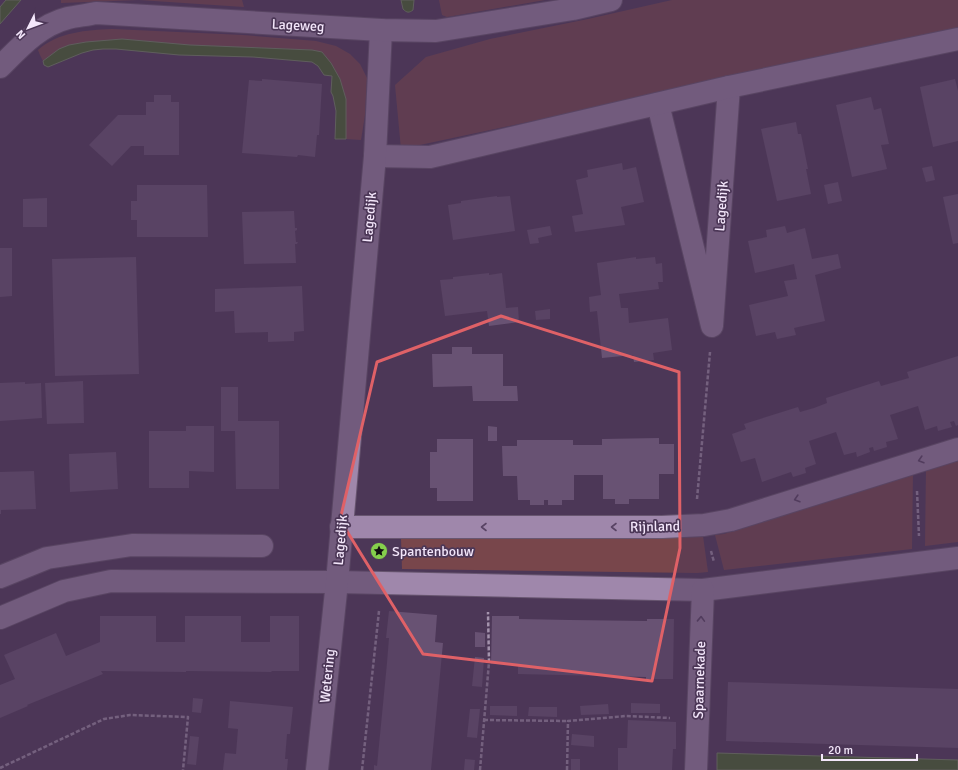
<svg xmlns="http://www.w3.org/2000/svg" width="958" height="770" viewBox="0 0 958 770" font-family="Signika,sans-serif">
	<rect width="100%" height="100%" fill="#4c3757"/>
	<!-- green -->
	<g fill="#78464b">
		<path d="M61,0H242L244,7L139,0L61,3Z"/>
		<path d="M439,0H545L447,17L442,15Z"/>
		<path d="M672,0H958V30L401,149L395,85L426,57L490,39L588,19Z"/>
		<path d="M112,29L243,35L316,41L336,46L350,54L360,64L367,78L365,115L361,140L346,139V125L340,79L312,50L190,45L122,39L86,42L69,45L59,49L43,61L40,55L38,50C58,32 87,30 112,29Z"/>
		<path d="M958,458V542L925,546L926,468Z"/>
		<path d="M913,471L912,549L724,570L715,535L724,534Z"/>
		<path d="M703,536L708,572L697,573L402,569L401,539Z"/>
	</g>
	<!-- water -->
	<g fill="#406722" stroke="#768d63">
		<path d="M6,0H21L0,24V7Z"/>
		<path d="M401,0H414L413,10C409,13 407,13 403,9Z"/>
		<path d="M122,39L190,45L312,50L322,52L331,63L340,79L346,99V139H335L336,111L333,96L331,92L332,76L324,75L318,66L312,62L253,57L179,55L116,49H103L93,50L82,53L48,67L44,65L43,61L59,49L69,45L86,42Z"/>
		<path d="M717,753L958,760V770H717Z"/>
	</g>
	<!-- building -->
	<g fill="#685273">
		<path d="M262,79L322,84L319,135H317L315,157L298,155L297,157L242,153L249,80L262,81Z"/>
		<path d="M955,79L958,91V141L933,147L920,87Z"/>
		<path d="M154,95H171V102H179V155H144V146H131L112,166L89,145L118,115H146V102H154Z"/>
		<path d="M871,97L874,110L881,108L889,144L881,145L887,169L852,177L836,105Z"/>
		<path d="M796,122L798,134H801L808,169H806L811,194L777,201L761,129Z"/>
		<path d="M622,163L623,170L636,167L644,202L621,207L625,225L575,232L572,216L583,214L576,180L588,177L587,170Z"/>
		<path d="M932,166L935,180L926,182L922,168Z"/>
		<path d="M838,182L842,201L828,204L824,185Z"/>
		<path d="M137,185H207L208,237H137V220H131V201H137Z"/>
		<path d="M958,194V243L953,244L943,197Z"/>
		<path d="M497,196V197L510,196L515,231L453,240L448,205L461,203V201Z"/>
		<path d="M47,198V227H23V199Z"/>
		<path d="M294,211L295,228H297V230L295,231L296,242H298L297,244H295L296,263L244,264L242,212Z"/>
		<path d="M550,226L552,235L538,238L539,243L530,244L527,230Z"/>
		<path d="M785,226L787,233L805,228L812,259L838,254L841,268L815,275L825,321L794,328L796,335L777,339L775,332L756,336L749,305L788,296L784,281L797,279L794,264L755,273L748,241L767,237L766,230Z"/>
		<path d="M0,248H12V296L0,297Z"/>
		<path d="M136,257L139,374L55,376L52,259Z"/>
		<path d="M636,257V259L655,257L656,264L662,263L663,282H658L659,289L619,294L621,308H628L629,323L668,318L672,350L653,353L654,360L634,362L633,355L602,358L597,311L590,312L589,297L601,295L597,263Z"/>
		<path d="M489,273V275L502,273L506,308L518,307L519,322L489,326L487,311L445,316L440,280L453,279V277Z"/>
		<path d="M302,286L304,331L294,332V341L268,342V332L235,333L234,311L215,312V289Z"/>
		<path d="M550,309V319L536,320L535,311Z"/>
		<path d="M452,347H472V354H503V386H517L518,401H473L472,386L433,387L432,354H452Z"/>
		<path d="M958,356V425L956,426L954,421L950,422L952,427L938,431L937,426L925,430L918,406L890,415L898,439L886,442L887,447L874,451L873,447L869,448L870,452L857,457L856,452L844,455L836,432L809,441L816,464L805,468L806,473L793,477L791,472L762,482L755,458L741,462L732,434L746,429L744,424L798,407L800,412L814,408L827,403L826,398L879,381L881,386L909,378L907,372Z"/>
		<path d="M83,381L84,423L47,424L45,383Z"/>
		<path d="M25,382V384L41,383L42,418L0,421V383Z"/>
		<path d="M221,387H238V421H279V489H236L235,431H221Z"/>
		<path d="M186,426H214V472L189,471V488H149V431H186Z"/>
		<path d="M488,426L497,427V441H488Z"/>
		<path d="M659,438V444H674V474H659V499H629V504H615V499H603V475H574V500H562V505H548V500H544V505H530V500H518L517,476H503L502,446H517V440H573V445H602V439Z"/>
		<path d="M437,439H473V501H437V488H430V452H437Z"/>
		<path d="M116,452L118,489L70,492L69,454Z"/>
		<path d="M34,471L36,509L1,510V514H0V472Z"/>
		<path d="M389,611L437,615L435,642L443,643L431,770H374V765L377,766L387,663L389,638H386Z"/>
		<path d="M100,616H156V642H185V616H241V642H270V616H299V671H272L271,672L186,671V672L101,671L103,674L27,705L28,706L0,718V685L15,679L4,655L56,633L66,656L100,642Z"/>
		<path d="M492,616H519V619L570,620L647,621V619H674L673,679H646V677L518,674V665L491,664Z"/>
		<path d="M475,632L485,633V647H475Z"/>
		<path d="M475,657L484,658L482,687L472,686Z"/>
		<path d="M728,682L958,689V748L726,741Z"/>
		<path d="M193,698L203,699L201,713L192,712Z"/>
		<path d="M230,701L293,707L290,734H287L285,759H288L287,770H223L225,753L236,754L238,729L228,728Z"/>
		<path d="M631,703L660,704V713H631Z"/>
		<path d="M608,704L609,714L581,715L580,706Z"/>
		<path d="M490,706H517V716L490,715Z"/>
		<path d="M529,707H557V717L528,716Z"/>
		<path d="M470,709H480L477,738L467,737Z"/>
		<path d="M628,720L676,722V749H673L672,770H618V748H627Z"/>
		<path d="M572,734L594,736V747L571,745Z"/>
		<path d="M190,736L199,737L196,765L187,764Z"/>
		<path d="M465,759L475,760L474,770H464Z"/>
		<rect x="571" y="759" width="9" height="11"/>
	</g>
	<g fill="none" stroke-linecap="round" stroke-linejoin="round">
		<!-- street casing -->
		<g stroke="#685670" stroke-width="24">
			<g id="street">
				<path d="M658,104L712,326L729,87"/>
				<path d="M375,156L430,157L729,87L958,39"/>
				<path d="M341,527H662L704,525L731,520L958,449"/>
				<path d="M0,577L47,558L132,545L262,546"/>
				<path d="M0,618L64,591L111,581L337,582L703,590L958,558"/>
				<path d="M317,770L337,582L375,156L381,30"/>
				<path d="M696,770L703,590"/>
			</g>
		</g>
		<!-- secondary casing -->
		<g stroke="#685670" stroke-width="24">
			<path id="secondary" d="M0,67C20,47 40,25 68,18C77,16 87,15 96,13L381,30L436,31L573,9L611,0"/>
		</g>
		<!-- path -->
		<g stroke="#a493ad" stroke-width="2.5" stroke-dasharray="4 2" stroke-linecap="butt">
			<path d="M917,491L919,536"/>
			<path d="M697,499L710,352"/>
			<path d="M711,551L714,562"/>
			<path d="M484,720L568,721"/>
			<path d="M0,768L104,719L130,715L188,717L183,770"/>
			<path d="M362,770L379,611"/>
			<path d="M480,770L489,662L488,612"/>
			<path d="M567,770L568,721L626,716L670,718"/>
		</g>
		<!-- street -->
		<use href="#street" stroke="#9f87ab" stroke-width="22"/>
		<!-- secondary -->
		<use href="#secondary" stroke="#9f87ab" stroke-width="22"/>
	</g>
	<!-- one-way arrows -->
	<defs><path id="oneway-chevron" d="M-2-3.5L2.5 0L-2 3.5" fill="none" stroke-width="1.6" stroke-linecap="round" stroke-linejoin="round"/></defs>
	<g stroke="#584364">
		<use href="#oneway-chevron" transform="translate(921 460) rotate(163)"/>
		<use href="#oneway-chevron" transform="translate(797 499) rotate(163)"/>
		<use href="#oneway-chevron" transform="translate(484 527) rotate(180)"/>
		<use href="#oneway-chevron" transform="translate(614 527) rotate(180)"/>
		<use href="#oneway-chevron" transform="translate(701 619) rotate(-88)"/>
	</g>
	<!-- marked area -->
	<path d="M0 0H958V770H0ZM501,316L679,372L680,548L652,681L423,654L340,520L377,362Z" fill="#4c3757" fill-opacity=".55" fill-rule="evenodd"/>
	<path fill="none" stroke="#df6167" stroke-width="3" stroke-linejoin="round" d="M501,316L679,372L680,548L652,681L423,654L340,520L377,362Z"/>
	<!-- icons -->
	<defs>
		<g id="sight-disc" transform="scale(0.9)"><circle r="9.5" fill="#85cf4c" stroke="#4c3757"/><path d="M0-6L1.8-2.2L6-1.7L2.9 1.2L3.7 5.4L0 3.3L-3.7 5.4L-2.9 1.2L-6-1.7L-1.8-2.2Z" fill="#111"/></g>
	</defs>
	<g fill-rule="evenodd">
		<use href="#sight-disc" x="379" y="551"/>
	</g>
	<g text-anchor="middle" stroke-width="3.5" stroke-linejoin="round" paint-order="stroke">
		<!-- street labels -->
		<g font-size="14" fill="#f3e6fa" stroke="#4c3757">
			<text transform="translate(298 25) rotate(3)" y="5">Lageweg</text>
			<text transform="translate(721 206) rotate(-86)" y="5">Lagedijk</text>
			<text transform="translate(369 217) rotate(-85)" y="5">Lagedijk</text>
			<text transform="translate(655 526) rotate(-1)" y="5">Rijnland</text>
			<text transform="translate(340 540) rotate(-85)" y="5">Lagedijk</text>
			<text transform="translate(327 676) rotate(-84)" y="5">Wetering</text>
			<text transform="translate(699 680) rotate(-88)" y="5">Spaarnekade</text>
		</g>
		<!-- poi labels -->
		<g font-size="14" fill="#f3e6fa" stroke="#4c3757" text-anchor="start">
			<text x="392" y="556">Spantenbouw</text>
		</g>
	</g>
	<!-- north arrow -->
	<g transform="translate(28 28) rotate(228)" stroke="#4c3757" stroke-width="3" paint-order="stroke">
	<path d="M0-3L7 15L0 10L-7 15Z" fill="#f3e6fa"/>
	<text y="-6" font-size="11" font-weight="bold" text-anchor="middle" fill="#f3e6fa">N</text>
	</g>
	<!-- scale -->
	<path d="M822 754v6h95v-6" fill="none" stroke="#f3e6fa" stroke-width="2"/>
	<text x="828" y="754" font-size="12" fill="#f3e6fa" stroke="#4c3757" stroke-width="3" paint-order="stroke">20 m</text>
</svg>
